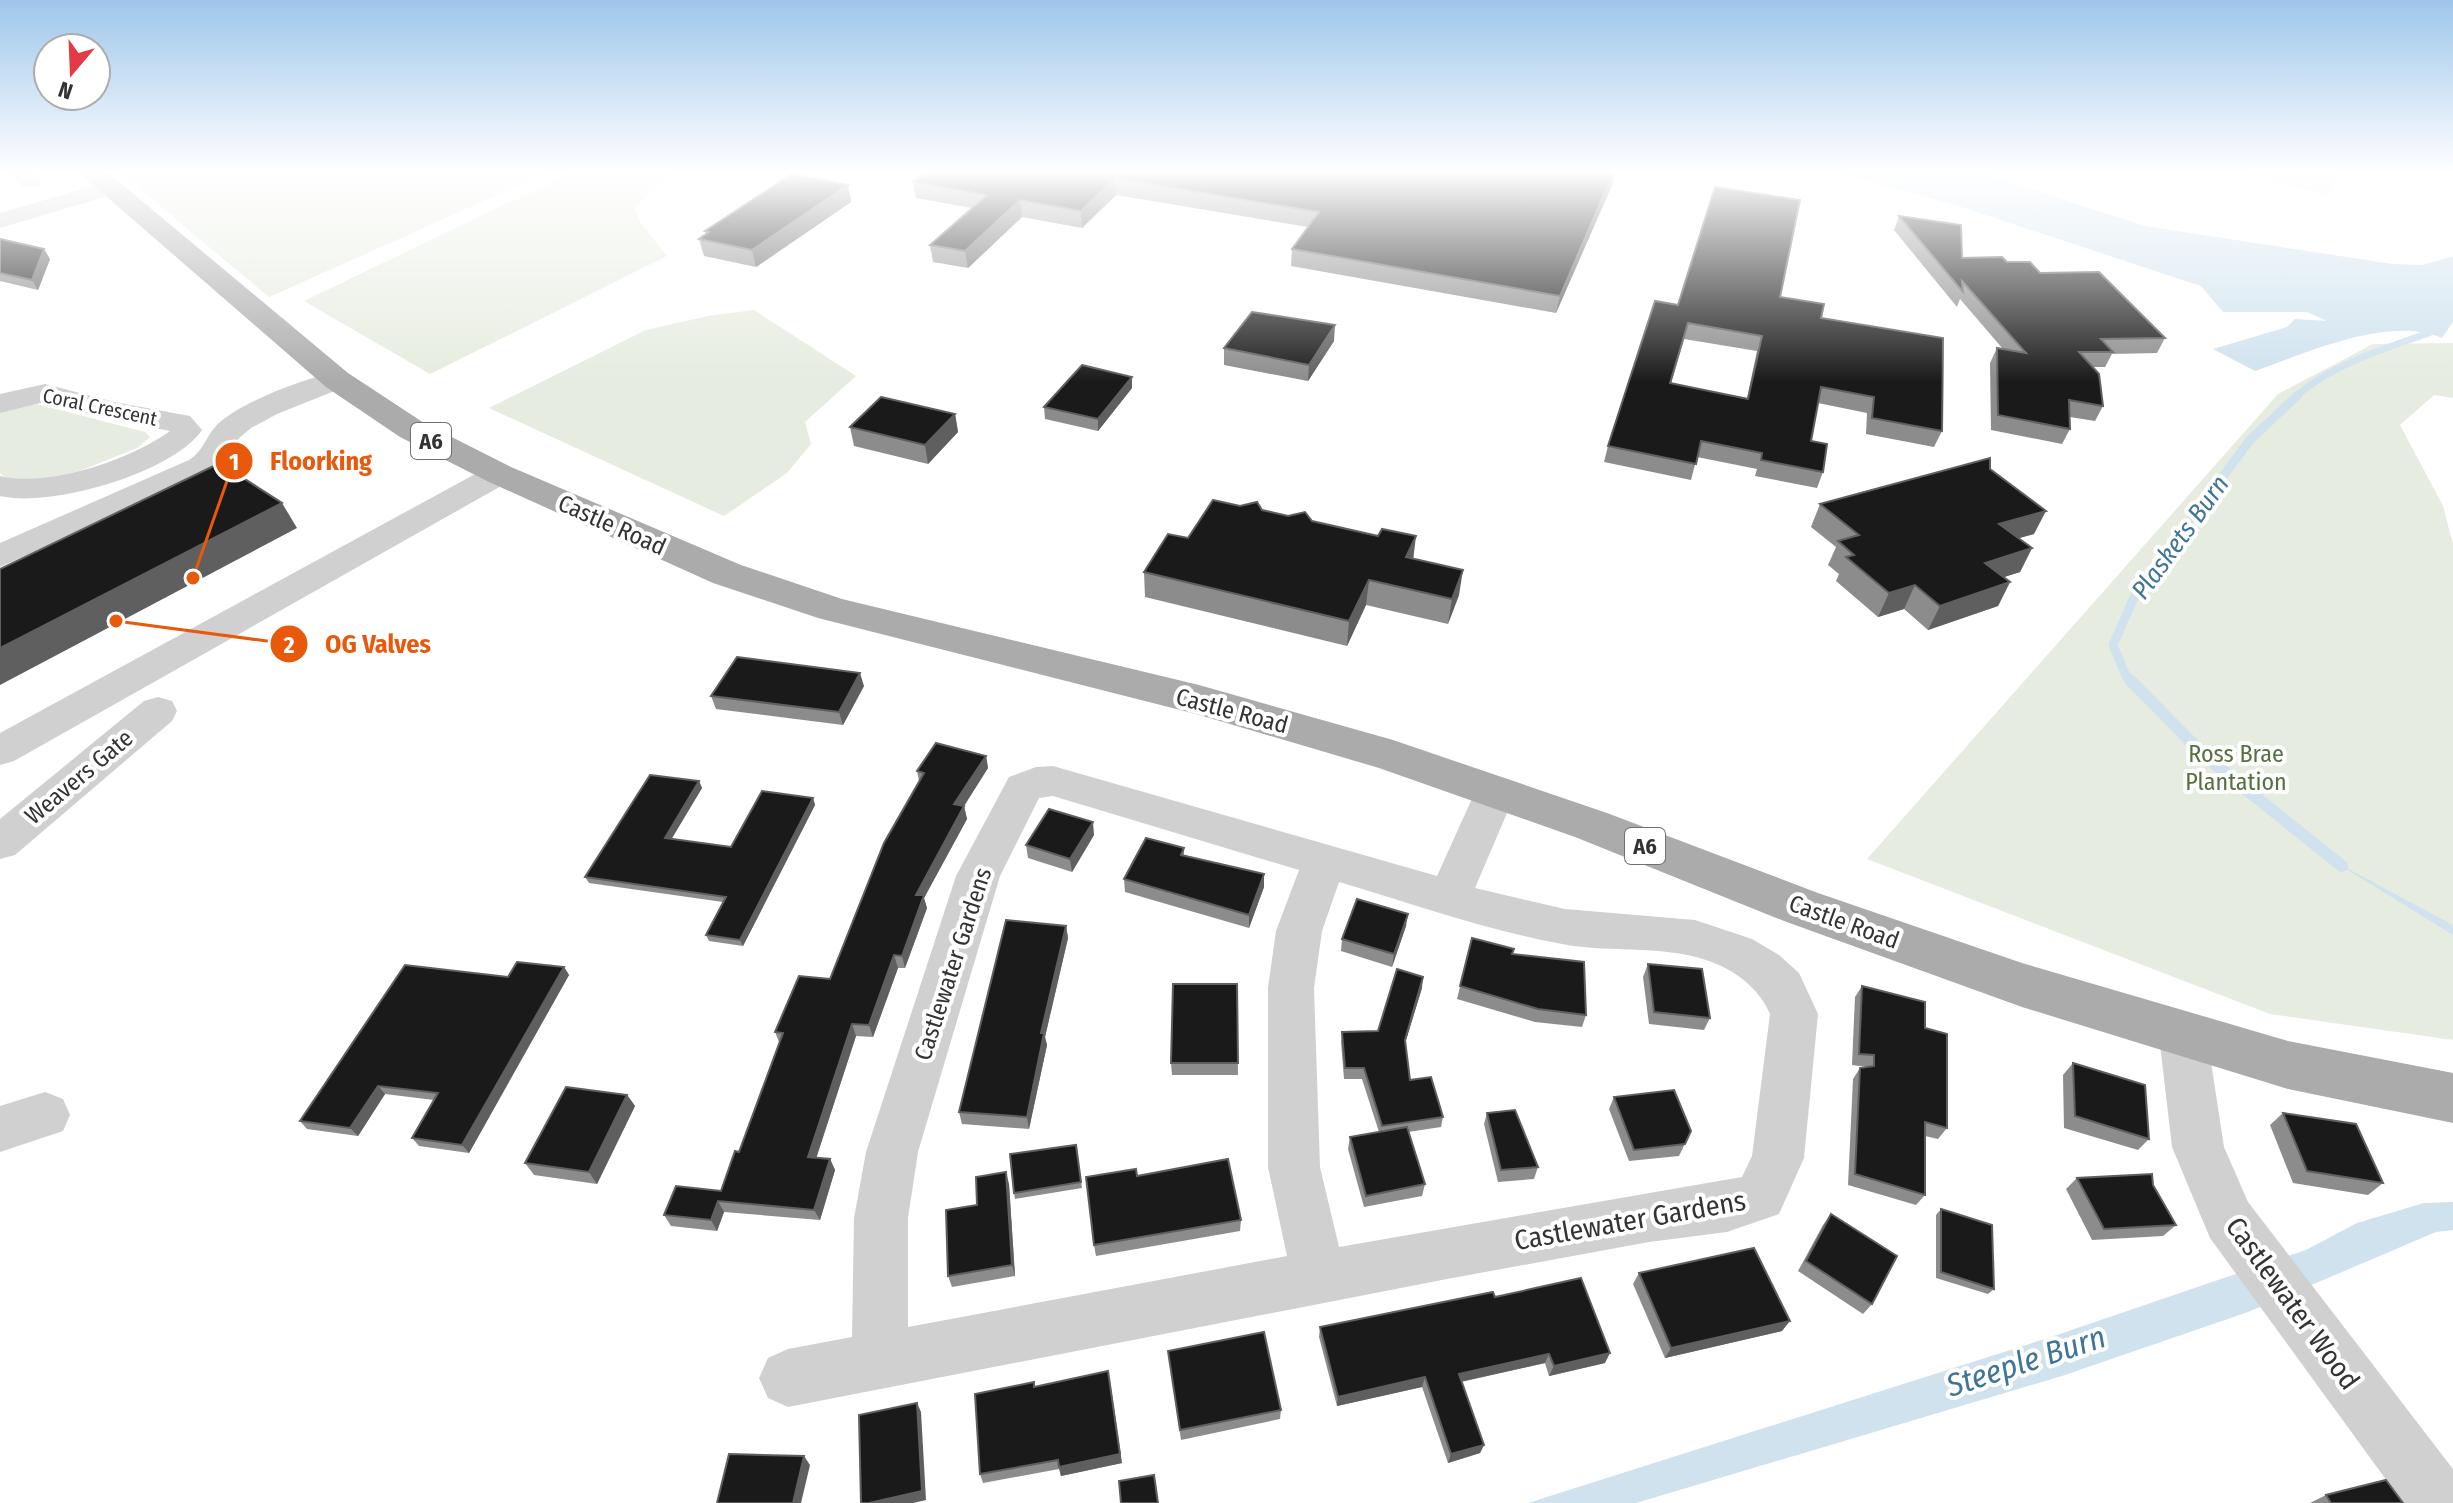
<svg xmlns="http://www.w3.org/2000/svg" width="2453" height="1503" viewBox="0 0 2453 1503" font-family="'Fira Sans Condensed',sans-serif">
	<rect width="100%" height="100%" fill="#fff"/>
	<!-- green -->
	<g fill="#e6ecdf">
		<path d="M118,171H551L269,297Z"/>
		<path d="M574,171H677L634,207L640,222L667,256L430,374L304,301Z"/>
		<path d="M2232,171H2338L2328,195Z"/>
		<path d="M754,310L856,376L805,422L811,444L787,473L724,516L489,408L646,330L708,316Z"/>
		<path d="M2453,343V398L2434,395L2400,425L2443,506L2453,544V1040L2270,1014L1867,859L2278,394L2373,344Z"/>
		<path d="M37,404L145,432L150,437L137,448L57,480L10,481L0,473V411Z"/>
	</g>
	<!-- water -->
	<g fill="#cfe2ee">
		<path d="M1831,171H1976L2145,226L2392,264L2423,265L2453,256V322L2442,338C2390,315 2306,353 2255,371L2213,349L2287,327L2295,319L2327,321L2307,312H2223L2201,286L1952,204Z"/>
		<path d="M2330,859L2453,925V935Z"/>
		<path d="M2453,1202V1230L2436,1232L2248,1312L2062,1376L1636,1503H1528L2048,1338L2306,1250L2357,1223L2424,1203Z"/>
	</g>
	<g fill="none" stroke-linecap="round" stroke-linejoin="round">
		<!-- stream-far2 -->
		<path stroke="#cfe2ee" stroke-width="7" d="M2296,397C2328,366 2388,347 2429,333L2433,320"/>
		<!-- stream-far1 -->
		<path stroke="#cfe2ee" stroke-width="9" d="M2132,682L2126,676L2113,645L2136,593L2250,440L2298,395"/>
		<!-- stream -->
		<path stroke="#cfe2ee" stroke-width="12" d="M2130,680L2207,758L2342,866"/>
		<!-- minor -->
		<g fill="#d0d0d0" fill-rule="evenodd">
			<path d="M8,171H33L42,182L38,187H22Z"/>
			<path d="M110,181L118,183L122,188L118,193L0,228V213Z"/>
			<path d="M337,371L347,374L352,380L347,386L277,414L251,428L238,439L226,463L211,474L0,567V543L189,460C205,450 206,434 220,422C248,399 302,380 337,371Z"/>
			<path d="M45,384L114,402L190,416L202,430C173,473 50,508 0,496V476C48,488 130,460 170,431L112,420L44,402L0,413V394Z"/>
			<path d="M499,464L510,467L515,474L510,481L14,761L0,765V733L488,467Z"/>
			<path d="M158,697L172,701L177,711L172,721L15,855L0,859V819L144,701Z"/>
			<path d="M1053,766L1437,876L1480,781L1495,777L1510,781L1516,792L1475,888L1565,909L1695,920L1752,939L1779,955L1799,973L1818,1014L1804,1158L1779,1214L1727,1232L1649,1242L1447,1279L788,1407L768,1398L759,1378L768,1358L788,1349L852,1337L854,1218L866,1152L956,876L1009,777L1036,767ZM1053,796L1299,870L1276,931L1268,988V1167L1287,1256L908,1327V1218L918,1152L1000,876L1039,798ZM1339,882C1413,904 1486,930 1562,944C1612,954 1671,943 1719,965C1741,975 1761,992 1770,1014L1752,1156L1742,1177L1339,1247L1320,1167L1314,988L1322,931Z"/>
			<path d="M2183,1015L2200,1021L2207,1036L2224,1147L2248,1202L2453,1469V1503H2403L2210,1238L2172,1147L2159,1036L2166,1021Z"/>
			<path d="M45,1092L63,1099L70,1115L63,1131L0,1152V1106Z"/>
		</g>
		<!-- major -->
		<path fill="#ababab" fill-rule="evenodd" d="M77,171H106L348,373L424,423L511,467L741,565L842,599L1199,685L1393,740L1607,813L1818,893L2022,963L2288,1041L2453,1073V1123L2288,1089L2022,1007L1784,921L1575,837L1379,768L1196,714L818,618L713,583L487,481L400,437L326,387Z"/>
	</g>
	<!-- wall -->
	<g fill="#8c8c8c" fill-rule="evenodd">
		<path d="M926,171H1615L1613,183L1556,313L1291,266L1292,249L1308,227L1116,195L1082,228L1022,217L968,268L933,262L930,245L972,208L916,198L913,182Z"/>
		<path d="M848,185L851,202L756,267L704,256L699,239L706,234L705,231Z"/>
		<path d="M1899,216L1962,258L2007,262L2040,273L2165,338L2157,353L2112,354L2105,367H2092L2103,406L2095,421L2070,417V429L2062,444L1991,430L1990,363L1997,348L2003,349L1960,299L1957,307L1894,230Z"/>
		<path d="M0,239L50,259L38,290L0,281Z"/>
		<path d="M1780,297L1821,318L1942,431L1934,447L1866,434L1867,413L1818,403L1811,441L1823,472L1817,488L1755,476L1757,469L1697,457L1691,480L1604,462L1608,446L1678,305ZM1684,339L1757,351L1747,398L1671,384Z"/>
		<path d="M1334,341L1308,381L1224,365V348Z"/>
		<path d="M1132,388L1098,431L1045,419L1044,407Z"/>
		<path d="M955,414L958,432L928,464L854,446L850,427Z"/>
		<path d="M1990,469L2034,534L2019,538L2032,548L2020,572L2004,577L2010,582L1998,606L1928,630L1904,609L1878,617L1836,581L1839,574L1828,565L1836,547L1811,527L1820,504Z"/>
		<path d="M1262,510L1312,521L1413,559L1459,595L1448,624L1366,605L1347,646L1145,597L1144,572L1188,538Z"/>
		<path d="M864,686L843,725L716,709L711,696Z"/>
		<path d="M986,756L988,768L964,806L967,819L924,898L927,908L905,968H898L873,1037L856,1036L816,1158L830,1159L835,1170L820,1220L724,1212L717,1231L671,1226L664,1215L721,1191L739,1152L779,1042L775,1032L830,979L919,781L917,771Z"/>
		<path d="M699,781L702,788L671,839L731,847L813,798L815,805L743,946L709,941L706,935L723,902L589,883L585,877Z"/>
		<path d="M1094,835L1072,872L1028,858L1026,845Z"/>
		<path d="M1184,848V855L1264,874V887L1249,928L1125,892L1124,879Z"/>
		<path d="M1066,926L1068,938L1045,1037L1047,1045L1029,1129L962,1124L959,1112Z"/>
		<path d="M1406,926L1392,967L1341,951L1342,939Z"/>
		<path d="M1472,938L1512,954L1586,1015L1582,1027L1535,1022L1457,999Z"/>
		<path d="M1648,964L1710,1018L1704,1030L1649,1024L1643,977Z"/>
		<path d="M564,967L569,975L469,1153L419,1146L412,1138L434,1100L385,1094L358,1136L307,1129L300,1121L508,977Z"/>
		<path d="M1237,984L1238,1075H1172L1171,1063Z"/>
		<path d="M1862,986L1925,1028L1947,1128L1938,1139L1925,1136V1195L1916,1205L1848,1185L1853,1079L1860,1068L1867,1067L1852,1065L1855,997Z"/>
		<path d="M1422,988L1405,1043L1410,1080L1443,1117L1441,1127L1408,1132L1425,1184L1422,1196L1364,1207L1348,1149L1350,1137L1379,1132L1362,1079H1344L1341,1042L1342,1032L1378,1031Z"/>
		<path d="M2073,1063L2149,1139L2138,1150L2064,1128L2063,1075Z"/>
		<path d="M627,1095L635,1106L597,1184L534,1175L525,1163Z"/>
		<path d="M1614,1097L1691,1131L1679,1156L1629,1161L1609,1109Z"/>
		<path d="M1487,1113L1538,1167L1534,1179L1498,1182L1484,1124Z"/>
		<path d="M2283,1113L2383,1183L2368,1195L2293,1183L2270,1125Z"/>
		<path d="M1076,1145L1082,1188L1015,1199L1014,1193Z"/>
		<path d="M1137,1176L1241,1220L1240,1231L1096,1256L1094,1245Z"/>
		<path d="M2077,1178L2176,1225L2163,1236L2092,1240L2066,1189Z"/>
		<path d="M1009,1184L1015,1276L952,1287L948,1276Z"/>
		<path d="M1941,1209L1994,1289L1988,1294L1936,1278V1215Z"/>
		<path d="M1831,1214L1872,1304L1863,1314L1798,1271L1823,1225Z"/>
		<path d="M1639,1273L1782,1331L1665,1358L1633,1284Z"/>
		<path d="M1495,1297L1605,1363L1549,1376L1545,1363L1461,1382L1484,1445L1480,1453L1448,1463L1422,1387L1337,1406L1319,1337L1320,1327Z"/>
		<path d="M1168,1351L1281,1410L1280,1419L1181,1440Z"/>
		<path d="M1035,1387L1122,1463L1061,1476L1059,1469L983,1483L980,1474Z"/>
		<path d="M2326,1495L2403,1503H2310Z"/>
	</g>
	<!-- shaded-wall -->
	<g fill="#5f5f5f">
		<path d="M1614,171H1615L1613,183L1556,313L1560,296Z"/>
		<path d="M1115,178L1116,195L1082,228L1081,211Z"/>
		<path d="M848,185L851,202L756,267L752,250Z"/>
		<path d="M1020,200L1022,217L968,268L965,251Z"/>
		<path d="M44,249L50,259L38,290L32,280Z"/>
		<path d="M1335,325L1334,341L1308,381L1309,365Z"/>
		<path d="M1132,377V388L1098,431V419Z"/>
		<path d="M955,414L958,432L928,464L925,445Z"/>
		<path d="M282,503L297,528L0,685V648Z"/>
		<path d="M2046,511L2034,534L1987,547L1999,524Z"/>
		<path d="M1416,536L1413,561L1406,557Z"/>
		<path d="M2032,548L2020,572L1973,587L1985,563Z"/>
		<path d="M1463,570L1459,595L1448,624L1452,599Z"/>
		<path d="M1369,580L1366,605L1347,646L1349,621Z"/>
		<path d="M2010,582L1998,606L1928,630L1940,606Z"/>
		<path d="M1915,585L1904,609L1878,617L1889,593Z"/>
		<path d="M860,673L864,686L843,725L839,712Z"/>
		<path d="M986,756L988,768L957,817L954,804Z"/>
		<path d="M699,781L702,788L668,845L665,838Z"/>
		<path d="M813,798L815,805L743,946L740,940Z"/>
		<path d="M964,806L967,819L924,898L927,908L905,968L902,956L916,895Z"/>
		<path d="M1093,822L1094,835L1072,872L1070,859Z"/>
		<path d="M1264,874V887L1249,928V915Z"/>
		<path d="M1408,914L1406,926L1392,967L1394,954Z"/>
		<path d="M1066,926L1068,938L1045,1037L1047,1045L1029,1129L1027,1117L1041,1033Z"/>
		<path d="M894,955L898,968L873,1037L869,1025Z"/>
		<path d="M564,967L569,975L469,1153L462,1145Z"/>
		<path d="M1423,977L1422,988L1403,1050L1405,1040Z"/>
		<path d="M852,1024L856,1036L813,1168L808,1157Z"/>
		<path d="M378,1086L385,1094L358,1136L350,1128Z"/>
		<path d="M627,1095L635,1106L597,1184L589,1172Z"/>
		<path d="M830,1159L835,1170L820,1220L814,1210Z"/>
		<path d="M1006,1172L1009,1184L1015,1276L1012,1265Z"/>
		<path d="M718,1201L724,1212L717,1231L711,1220Z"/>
		<path d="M1790,1321L1782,1331L1665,1358L1671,1348Z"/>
		<path d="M1610,1353L1605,1363L1549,1376L1554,1366Z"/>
		<path d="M1549,1354L1545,1363L1455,1383L1459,1374Z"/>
		<path d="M1425,1377L1422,1387L1337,1406L1338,1397Z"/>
		<path d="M1110,1381L1122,1463L1061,1476L1059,1467Z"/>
		<path d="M917,1403L921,1412L926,1500L913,1503H869Z"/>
		<path d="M1484,1445L1480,1453L1448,1463L1451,1454Z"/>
		<path d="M804,1456L810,1465L801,1503H793Z"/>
	</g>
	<!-- building -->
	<g fill="#1a1a1a" stroke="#5f5f5f" stroke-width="2" fill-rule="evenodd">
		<path d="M926,171H1614L1560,296L1292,249L1319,212L1115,178L1081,211L1020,200L965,251L930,245L987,195L913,182Z"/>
		<path d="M792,174L848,185L752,250L699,239L709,232L705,231Z"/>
		<path d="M1715,187L1800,200L1780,297L1824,304L1821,318L1943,338L1942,431L1872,418L1874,397L1821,387L1811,441L1827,444L1823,472L1761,460L1762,453L1701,441L1696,464L1608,446L1655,301L1678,305ZM1688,323L1762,336L1748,399L1670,383Z"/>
		<path d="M1899,216L1961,225L1962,258L2002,257L2007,262H2030L2040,273L2099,272L2165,338L2101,339L2113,352H2079L2099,374L2103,406L2069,400L2070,429L1998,415L1997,348L2026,353L1962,281L1963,292Z"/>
		<path d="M0,239L44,249L32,280L0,273Z"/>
		<path d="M1252,312L1335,325L1309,365L1224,348Z"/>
		<path d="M1082,365L1132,377L1098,419L1044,407Z"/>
		<path d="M881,397L955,414L925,445L850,427Z"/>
		<path d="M1990,458V469L2046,511L1999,524L2032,548L1985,563L2010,582L1940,606L1915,585L1889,593L1846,557L1854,555L1838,541L1859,535L1820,504Z"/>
		<path d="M220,463L282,503L0,648V569Z"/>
		<path d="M1213,500L1240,506L1257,502L1262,510L1288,516L1305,512L1312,521L1378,536L1382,529L1416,536L1406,557L1463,570L1452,599L1369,580L1349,621L1144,572L1168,534L1188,538Z"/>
		<path d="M737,657L860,673L839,712L711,696Z"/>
		<path d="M936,743L986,756L954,804L964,806L916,895H924L902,956L894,955L869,1025L852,1024L808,1157L830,1159L814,1210L718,1201L711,1220L664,1215L676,1186L721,1191L735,1151L739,1152L783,1033L775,1032L799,976L830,979L884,843L924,773L917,771Z"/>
		<path d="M650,775L699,781L665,838L731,847L762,791L813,798L740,940L706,935L726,897L585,877Z"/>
		<path d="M1049,809L1093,822L1070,859L1026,845Z"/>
		<path d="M1146,838L1184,848L1181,855L1264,874L1249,915L1124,879Z"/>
		<path d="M1357,899L1408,914L1394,954L1342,939Z"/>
		<path d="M1006,920L1066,926L1041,1033H1044L1027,1117L959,1112Z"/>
		<path d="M1472,938L1514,949L1512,954L1584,962L1586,1015L1538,1009L1460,986Z"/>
		<path d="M517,962L564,967L462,1145L412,1138L438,1093L378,1086L350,1128L300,1121L405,965L508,977Z"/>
		<path d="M1648,964L1702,969L1710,1018L1654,1012Z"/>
		<path d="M1397,969L1423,977L1405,1040L1410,1080L1431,1077L1443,1117L1382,1126L1364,1068H1345L1342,1032L1378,1031Z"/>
		<path d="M1173,984H1237L1238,1063H1171Z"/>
		<path d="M1862,986L1925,1002V1028L1947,1034V1128L1925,1122V1195L1855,1174L1860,1068L1874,1066V1055L1859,1054Z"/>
		<path d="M2073,1063L2145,1085L2149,1139L2075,1116Z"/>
		<path d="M566,1087L627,1095L589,1172L525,1163Z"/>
		<path d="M1674,1090L1691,1131L1685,1144L1634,1150L1614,1097Z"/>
		<path d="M1515,1110L1538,1167L1501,1170L1487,1113Z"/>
		<path d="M2283,1113L2356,1124L2383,1183L2307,1171Z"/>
		<path d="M1407,1127L1425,1184L1366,1196L1350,1137Z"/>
		<path d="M1076,1145L1081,1182L1014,1193L1010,1154Z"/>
		<path d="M1228,1159L1241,1220L1094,1245L1086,1177L1136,1169L1137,1176Z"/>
		<path d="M1006,1172L1012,1265L948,1276L946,1210L977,1205L976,1177Z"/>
		<path d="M2152,1174L2153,1185L2176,1225L2104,1229L2077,1178Z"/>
		<path d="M1941,1209L1992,1225L1994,1289L1941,1272Z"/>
		<path d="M1831,1214L1897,1256L1872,1304L1806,1261Z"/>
		<path d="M1754,1248L1790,1321L1671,1348L1639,1273Z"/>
		<path d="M1581,1278L1610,1353L1554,1366L1549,1354L1459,1374L1484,1445L1451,1454L1425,1377L1338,1397L1320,1327L1493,1292L1495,1297Z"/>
		<path d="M1264,1332L1281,1410L1180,1430L1168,1351Z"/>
		<path d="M1108,1371L1120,1454L1059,1467L1058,1460L980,1474L975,1394L1034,1382V1387Z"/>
		<path d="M917,1403L922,1491L869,1503H861L859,1415Z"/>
		<path d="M729,1454L804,1456L793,1503H717Z"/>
		<path d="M1154,1475L1158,1503H1121L1119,1481Z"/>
		<path d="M2386,1480L2403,1503H2331L2326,1495Z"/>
	</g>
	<!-- sky -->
	<linearGradient id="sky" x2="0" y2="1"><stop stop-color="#9ec6ea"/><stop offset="0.45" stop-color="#fff"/><stop offset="1" stop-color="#fff" stop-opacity="0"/></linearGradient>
	<rect width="2453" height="382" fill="url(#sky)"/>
	<g text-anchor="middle" stroke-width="8" stroke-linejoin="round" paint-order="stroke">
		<!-- far-street labels -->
		<g font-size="20" fill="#333" stroke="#fff">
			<text transform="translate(100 407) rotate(12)" y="7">Coral Crescent</text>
		</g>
		<!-- shield labels -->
		<g fill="#fff" stroke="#707070" stroke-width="2">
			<rect x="411" y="423" width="40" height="36" rx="6"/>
			<rect x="1625" y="828" width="40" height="36" rx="6"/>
		</g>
		<g font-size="22" font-weight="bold" fill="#333">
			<text x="431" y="449">A6</text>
			<text x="1645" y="854">A6</text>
		</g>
		<!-- street labels -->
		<g font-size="24" fill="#333" stroke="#fff">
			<text transform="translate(612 525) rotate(24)" y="8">Castle Road</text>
			<text transform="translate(1232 711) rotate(15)" y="8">Castle Road</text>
			<text transform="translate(79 777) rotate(-40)" y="8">Weavers Gate</text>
			<text transform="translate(1844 922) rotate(20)" y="8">Castle Road</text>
			<text transform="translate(953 964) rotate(-72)" y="8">Castlewater Gardens</text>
		</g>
		<!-- park labels -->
		<g font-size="24" fill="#56703f" stroke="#fff">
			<text x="2236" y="762">Ross Brae<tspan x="2236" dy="28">Plantation</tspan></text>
		</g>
		<!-- water labels -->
		<g font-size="26" font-style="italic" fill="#3f7597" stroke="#fff">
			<text transform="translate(2180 537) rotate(-54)" y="9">Plaskets Burn</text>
		</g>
		<!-- near-street labels -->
		<g font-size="28" fill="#333" stroke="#fff">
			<text transform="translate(1630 1220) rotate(-10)" y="10">Castlewater Gardens</text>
			<text transform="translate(2293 1303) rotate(54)" y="10">Castlewater Wood</text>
		</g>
		<!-- near-water labels -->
		<g font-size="32" font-style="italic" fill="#3f7597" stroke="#fff">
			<text transform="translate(2026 1361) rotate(-18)" y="11">Steeple Burn</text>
		</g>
	</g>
	<!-- callouts -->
	<path fill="none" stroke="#e8590c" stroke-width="3" d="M193 578L234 461M116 621L289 644"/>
	<g fill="#e8590c" stroke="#fff" stroke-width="3">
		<circle cx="193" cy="578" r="8"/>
		<circle cx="116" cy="621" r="8"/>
		<circle cx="234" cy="461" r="20"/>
		<circle cx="289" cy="644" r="20"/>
	</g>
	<g font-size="24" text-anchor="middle" font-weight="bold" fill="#fff">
		<text x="234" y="470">1</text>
		<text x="289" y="653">2</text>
	</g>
	<g font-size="26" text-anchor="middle" font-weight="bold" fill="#e8590c" stroke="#fff" stroke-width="8" stroke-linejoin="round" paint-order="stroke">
		<text x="321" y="470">Floorking</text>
		<text x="378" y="653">OG Valves</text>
	</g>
	<!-- north arrow -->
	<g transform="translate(72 72) rotate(199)"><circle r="38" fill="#ffffff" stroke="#adadad" stroke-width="2"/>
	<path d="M0-6L14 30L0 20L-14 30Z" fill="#e63946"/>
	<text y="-12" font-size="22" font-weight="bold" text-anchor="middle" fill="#333333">N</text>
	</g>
</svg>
